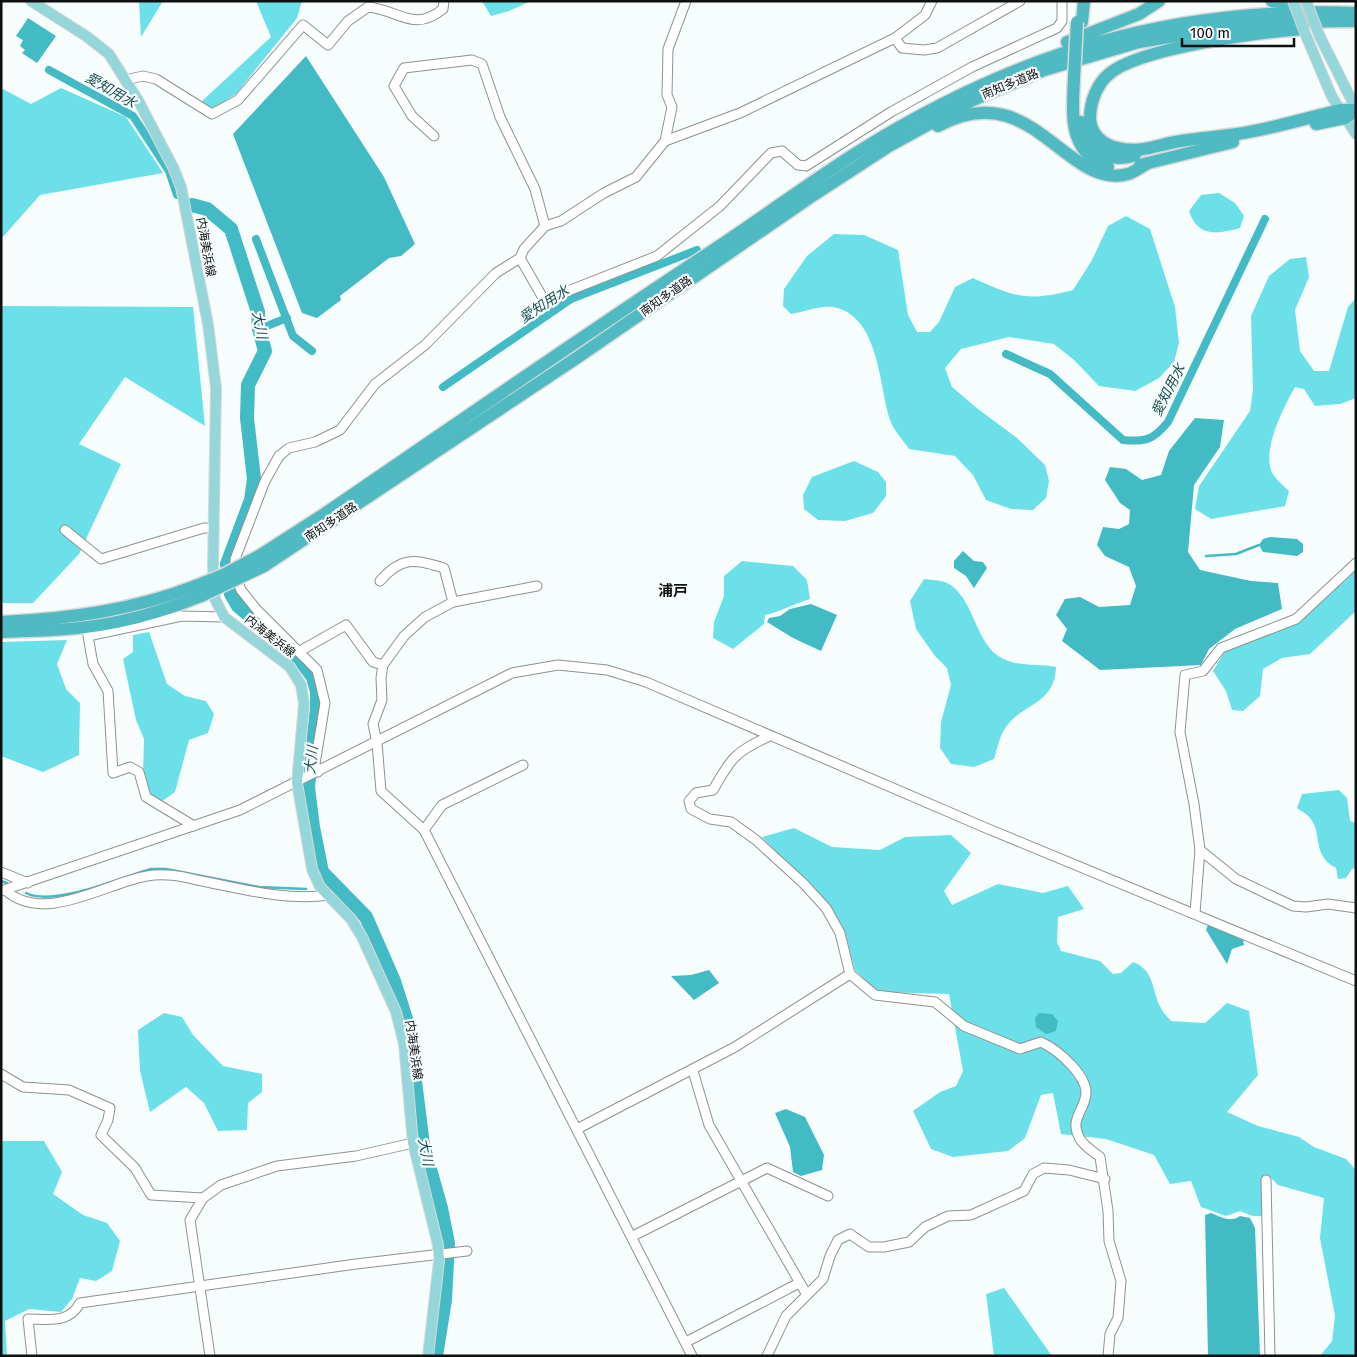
<svg xmlns="http://www.w3.org/2000/svg" width="1357" height="1357" viewBox="0 0 1357 1357" font-family="'Fira Sans','Noto Sans JP',sans-serif">
	<rect width="100%" height="100%" fill="#f7fdfd"/>
	<!-- forest -->
	<g fill="#6ce0e8">
		<path d="M139,1H163L141,37Z"/>
		<path d="M256,1H302L297,18L236,94L213,109L202,101L271,37Z"/>
		<path d="M482,1H531L509,11L491,16Z"/>
		<path d="M1,88L31,104L61,88L126,117L163,173L40,195L1,239Z"/>
		<path d="M1219,193L1235,203L1244,216L1240,228C1218,234 1198,238 1189,211L1201,195Z"/>
		<path d="M1126,216L1150,229L1175,307L1179,343L1174,362L1159,378L1135,391L1099,386L1074,360L1054,344L1009,337L961,349L945,368L952,387L978,409L1017,438L1045,465L1049,481L1046,498L1033,510L1011,509L986,500L973,475L955,456L909,449C903,440 894,431 890,420C879,385 879,315 833,307C821,305 803,312 791,314L783,306L784,289L807,256L834,234L864,235L898,250L908,315L917,332H930L939,322L955,287L973,278C1014,297 1028,302 1073,290L1092,260L1108,226Z"/>
		<path d="M1306,257L1309,277L1295,310L1300,351L1314,371H1329L1348,307L1356,298V398L1340,404L1315,406L1304,389L1295,387C1284,407 1263,447 1271,470C1273,477 1283,485 1289,491L1285,506L1211,519L1195,509L1199,486L1250,411L1253,390L1251,316L1269,276L1290,259Z"/>
		<path d="M1,306L193,307L205,426L125,377L79,444L121,464L79,554L33,603H1Z"/>
		<path d="M854,461L878,472L886,482V496L873,513L845,521L818,520L804,509L803,495L812,477Z"/>
		<path d="M742,561L793,566L807,580L810,599C793,604 780,612 765,615L764,624L733,649L713,638L714,622L724,596V576Z"/>
		<path d="M1356,568V611L1310,654L1282,658L1263,669L1260,696L1243,711L1232,710L1226,691L1213,671L1225,651L1296,622Z"/>
		<path d="M924,579C931,580 941,580 947,583C972,595 975,639 997,655C1014,668 1036,663 1056,667C1055,706 1020,703 1004,730C999,738 997,750 994,759L974,767L951,764L940,748L941,722L951,685L947,668L935,656L916,629L910,601Z"/>
		<path d="M149,632L167,684L185,696L206,701L214,714L208,733L189,740L175,792L161,802L149,794L143,775L144,739L136,720L123,659L133,652V635Z"/>
		<path d="M67,640L57,664L66,689L80,703L79,755L43,772L1,756V642Z"/>
		<path d="M1339,790L1347,798L1350,821L1356,823V868L1352,869L1346,878L1338,879L1336,868C1311,855 1323,833 1310,818C1307,814 1301,811 1297,808L1302,794Z"/>
		<path d="M794,828L832,847L880,850L905,837L951,835L971,853L944,891L952,905L998,884L1043,893L1068,886L1084,909L1058,917L1057,942L1061,951L1100,961L1113,974L1121,973L1133,962C1156,971 1151,991 1161,1008C1163,1013 1168,1017 1171,1021L1205,1023L1227,1003L1249,1011L1258,1075L1227,1112L1258,1126L1299,1137L1314,1147L1346,1159L1356,1170V1356H1320L1332,1341L1335,1316L1320,1238L1324,1198L1278,1185L1268,1175L1262,1178V1216H1253L1240,1211L1226,1216L1201,1207L1191,1181L1170,1184L1154,1155L1106,1139L1061,1134L1053,1093L1041,1095L1025,1138L1008,1151L953,1157L931,1149L913,1111L940,1092L956,1086L963,1071L949,994L877,992L855,970L845,932L829,906L762,837Z"/>
		<path d="M164,1013L182,1017L193,1035L223,1066L262,1074V1092L248,1103L247,1130L218,1131L204,1103L186,1087L150,1112L140,1071L138,1030Z"/>
		<path d="M1,1141H44L62,1172L53,1194L83,1215L107,1223L120,1241L112,1271L96,1281L80,1278L72,1299L61,1312L29,1309L5,1321L7,1356H1Z"/>
		<path d="M1004,1288L1052,1356H994L986,1294Z"/>
	</g>
	<!-- water -->
	<g fill="#43bbc4">
		<path d="M28,18L56,36L37,63L22,53L25,50L20,46L23,40L16,36Z"/>
		<path d="M306,56L384,177L415,244L401,256L389,258L340,296L341,300L317,318L302,313L233,134Z"/>
		<path d="M1195,418L1224,420L1220,447L1194,485L1188,552L1200,570L1251,581L1278,583L1282,609L1235,629L1209,649L1201,665L1100,670L1062,641L1067,629L1056,615L1065,599L1080,597L1099,607L1130,605L1136,586L1129,567L1105,556L1097,545L1103,527L1119,529L1129,524L1130,510L1120,503L1105,480L1110,467L1126,469L1142,480L1161,475L1169,451Z"/>
		<path d="M1270,537L1297,539L1303,544V552L1297,556L1263,552L1259,545L1263,539Z"/>
		<path d="M963,551L974,561L983,562L987,568L974,588L966,576L954,568V561Z"/>
		<path d="M811,604L837,615L821,651L793,638L767,622L769,618L780,616L790,609Z"/>
		<path d="M1208,925L1243,939L1244,945L1232,949L1227,964L1206,930Z"/>
		<path d="M709,970L719,983L694,1000L671,976L691,975Z"/>
		<path d="M1039,1013L1052,1014L1058,1021L1056,1031L1046,1034L1036,1027L1035,1018Z"/>
		<path d="M786,1109L805,1117L824,1155L822,1170L801,1176L793,1172L790,1147L775,1113Z"/>
		<path d="M1211,1213C1221,1217 1230,1223 1240,1216L1250,1218L1255,1228L1260,1356H1208L1205,1215Z"/>
	</g>
	<g fill="none" stroke-linecap="round" stroke-linejoin="round">
		<!-- stream -->
		<g stroke="#43bbc4" stroke-width="2.5">
			<path d="M1206,556L1236,554L1259,545"/>
			<path d="M1,881L7,883"/>
			<path d="M26,893C53,907 120,878 151,869H166L259,887L306,889"/>
		</g>
		<!-- canal -->
		<g stroke="#43bbc4" stroke-width="8">
			<path d="M49,70L133,116L169,171L177,195"/>
			<path d="M256,239L293,336L312,351"/>
			<path d="M259,329L287,318"/>
			<path d="M1006,354L1050,374L1123,440C1146,442 1153,440 1168,422L1265,219"/>
			<path d="M443,387L571,299L697,250"/>
		</g>
		<!-- river -->
		<path stroke="#43bbc4" stroke-width="14" d="M192,205L207,209L231,229L258,312L259,329L265,351L248,385L247,418L254,479L251,500L227,564L231,594L238,606L299,658L313,677L317,692V708L308,787L313,827L322,872L366,917L394,981L408,1025L423,1145L441,1208L448,1243L445,1300L436,1356"/>
		<!-- minor casing -->
		<g stroke="#8d9293" stroke-width="11">
			<g id="minor">
				<path d="M895,38L902,48L924,50L937,48L1020,1"/>
				<path d="M125,80L143,76L156,79L212,114L238,100L303,25L328,45L348,21L368,7C400,10 413,33 443,9L444,1"/>
				<path d="M434,136L412,116L394,86L404,68L472,60L482,64L500,117L535,189L545,226"/>
				<path d="M665,141L740,113L895,38L925,15L932,1"/>
				<path d="M520,258L547,305L568,291L657,256L720,206L771,153L782,151L798,165L806,166L891,112L972,67L1057,28L1062,21V1"/>
				<path d="M65,530L101,559L204,528H214"/>
				<path d="M380,581C402,555 416,560 444,568L453,602"/>
				<path d="M537,586L453,602L425,617L404,636L383,665L381,678L382,700L373,724L377,743L381,791L424,830L692,1356"/>
				<path d="M300,651L346,625L373,662L383,665"/>
				<path d="M770,736C736,751 731,758 713,790L696,793L689,801L691,809L710,819L731,822L756,840L803,883L826,908L840,933L850,974L875,995L935,1002L964,1026L1020,1049L1041,1042C1058,1050 1092,1078 1085,1099C1081,1114 1070,1121 1080,1139C1084,1146 1094,1152 1100,1157L1108,1211L1109,1241L1121,1281L1118,1318L1110,1334L1108,1356"/>
				<path d="M318,772L315,764L325,703L317,670L257,610L241,590L235,575V559L265,481L279,456L289,448L315,442L340,430L375,384L425,345L496,273L520,258L524,249L545,226L561,221L604,193L636,177L665,141L672,107L667,95L668,49L686,1"/>
				<path d="M194,826L146,797L139,772L130,767L113,773L108,691L93,664L88,636L182,616L224,617"/>
				<path d="M424,830L442,805L523,765"/>
				<path d="M1200,850L1236,879L1293,906L1306,907L1328,904L1356,908"/>
				<path d="M1,872L28,883"/>
				<path d="M5,890C44,925 105,883 147,876C168,872 187,878 207,882C246,890 289,901 329,895"/>
				<path d="M1,891L240,810L512,673L558,665L607,670L646,682L986,828L1356,981"/>
				<path d="M1195,913L1200,850L1194,804L1180,732L1185,675L1203,671L1221,648L1296,619L1356,563"/>
				<path d="M693,1071L709,1125L807,1295"/>
				<path d="M1,1074L23,1087L69,1090L110,1108L108,1120L101,1135L135,1168L151,1195L203,1198"/>
				<path d="M577,1129L735,1047L850,974"/>
				<path d="M1266,1180L1270,1356"/>
				<path d="M633,1236L767,1168L828,1196"/>
				<path d="M686,1342L799,1283"/>
				<path d="M32,1356L28,1319C48,1319 69,1324 80,1303L356,1264L467,1251"/>
				<path d="M210,1356L190,1220L203,1198L221,1185L277,1166L356,1156L413,1143"/>
				<path d="M767,1356L786,1316L823,1279L830,1256L838,1240L850,1234L869,1247H884L909,1242L925,1227L948,1216L971,1215L1024,1191L1033,1174L1044,1168L1069,1170L1105,1179"/>
			</g>
		</g>
		<!-- major casing -->
		<g stroke="#d9d9d9" stroke-width="12">
			<g id="major">
				<path d="M31,1L86,36L109,54L139,102L174,169L181,187L208,324L216,388L213,567L215,599L224,617L290,667L301,685L304,704L297,783L312,869L320,887L351,919L362,937L396,1012L404,1044L413,1143L438,1245L439,1261L428,1356"/>
				<path d="M1320,37L1356,109"/>
				<path d="M1307,38L1332,97L1356,134"/>
			</g>
		</g>
		<!-- highway casing -->
		<g stroke="#d9d9d9" stroke-width="15">
			<g id="highway">
				<path d="M1272,1L1297,4"/>
				<path d="M1082,22L1084,1"/>
				<path d="M1303,29C1261,32 1139,48 1109,74C1097,84 1090,102 1090,118C1090,134 1103,145 1118,148C1141,154 1159,144 1181,141C1199,138 1219,137 1237,134C1272,129 1306,118 1340,110H1356"/>
				<path d="M1067,42L1139,14L1159,1"/>
				<path d="M1074,78C1073,106 1068,138 1092,158C1097,163 1102,166 1108,167"/>
				<path d="M1081,122C1089,147 1108,165 1135,155"/>
				<path d="M1316,124L1345,118L1355,111"/>
				<path d="M938,126C1032,74 1066,191 1128,174C1135,172 1142,166 1148,163"/>
				<path d="M1140,165L1233,142"/>
				<path d="M259,556L326,513C455,425 584,335 715,249C764,217 811,181 861,150C1017,53 1171,6 1356,13"/>
				<path d="M264,566L578,357L809,198L889,146L973,100L1044,70L1139,42L1236,26L1279,22L1356,21"/>
				<path d="M1,622C70,619 134,610 198,585"/>
				<path d="M1,632C40,631 79,630 117,622C146,616 174,607 201,596"/>
			</g>
		</g>
		<!-- minor -->
		<use href="#minor" stroke="#fff" stroke-width="9"/>
		<!-- major -->
		<use href="#major" stroke="#95d6da" stroke-width="10"/>
		<!-- highway -->
		<use href="#highway" stroke="#4fbac1" stroke-width="12"/>
		<!-- major-bridge casing -->
		<g stroke="#d9d9d9" stroke-width="12" stroke-linecap="butt">
			<g id="major-bridge">
				<path d="M1293,1L1307,38"/>
				<path d="M1306,1L1320,37"/>
			</g>
		</g>
		<!-- highway-bridge casing -->
		<g stroke="#d9d9d9" stroke-width="15" stroke-linecap="butt">
			<g id="highway-bridge">
				<path d="M1074,78L1077,22"/>
				<path d="M198,585L223,575L259,556"/>
				<path d="M201,596L264,566"/>
			</g>
		</g>
		<!-- major-bridge -->
		<use href="#major-bridge" stroke="#95d6da" stroke-width="10"/>
		<!-- highway-bridge -->
		<use href="#highway-bridge" stroke="#4fbac1" stroke-width="12"/>
	</g>
	<g text-anchor="middle" stroke-width="4.5" stroke-linejoin="round" paint-order="stroke">
		<!-- street labels -->
		<g font-size="12" fill="#0f1111" stroke="#f7fdfd">
			<text transform="translate(1010 84) rotate(-22)" y="4">南知多道路</text>
			<text transform="translate(206 247) rotate(80)" y="4">内海美浜線</text>
			<text transform="translate(666 296) rotate(-35)" y="4">南知多道路</text>
			<text transform="translate(331 522) rotate(-34)" y="4">南知多道路</text>
			<text transform="translate(270 636) rotate(38)" y="4">内海美浜線</text>
			<text transform="translate(414 1050) rotate(82)" y="4">内海美浜線</text>
		</g>
		<!-- water labels -->
		<g font-size="14" font-style="italic" fill="#1c4f53" stroke="#f7fdfd">
			<text transform="translate(111 90) rotate(30)" y="5">愛知用水</text>
			<text transform="translate(544 304) rotate(-33)" y="5">愛知用水</text>
			<text transform="translate(260 325) rotate(78)" y="5">大川</text>
			<text transform="translate(1168 390) rotate(-63)" y="5">愛知用水</text>
			<text transform="translate(311 760) rotate(-84)" y="5">大川</text>
			<text transform="translate(426 1152) rotate(78)" y="5">大川</text>
		</g>
		<!-- quarter labels -->
		<g font-size="15" font-weight="bold" fill="#0f1111" stroke="#f7fdfd">
			<text x="673" y="596">浦戸</text>
		</g>
	</g>
	<!-- border -->
	<rect width="1357" height="1357" fill="none" stroke="#0f1111" stroke-width="5"/>
	<!-- scale -->
	<path d="M1182 38v8h112v-8" fill="none" stroke="#0f1111" stroke-width="2.5"/>
	<text x="1190" y="38" font-size="15" fill="#0f1111" stroke="#f7fdfd" stroke-width="4" paint-order="stroke">100 m</text>
</svg>
